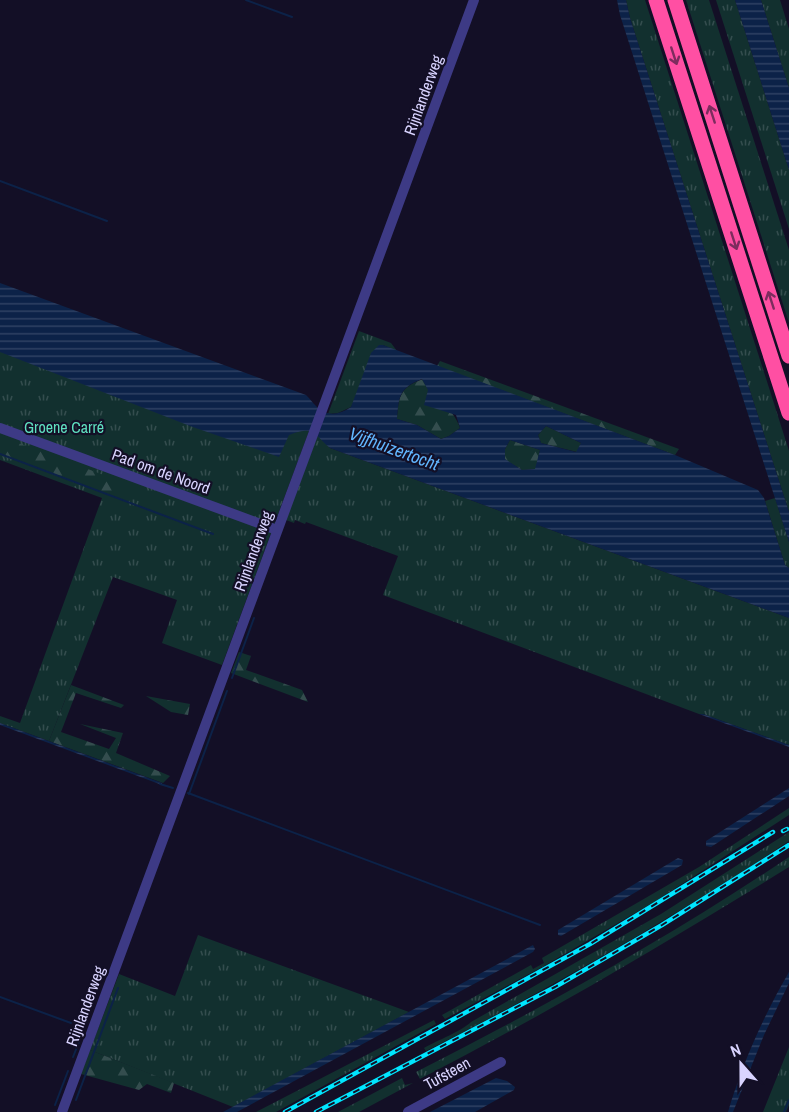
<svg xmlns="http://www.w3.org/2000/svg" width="789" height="1112" viewBox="0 0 789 1112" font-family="'Archivo Narrow',sans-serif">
	<defs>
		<pattern id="grass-tufts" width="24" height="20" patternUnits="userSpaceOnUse" patternTransform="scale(1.5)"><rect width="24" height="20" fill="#12302f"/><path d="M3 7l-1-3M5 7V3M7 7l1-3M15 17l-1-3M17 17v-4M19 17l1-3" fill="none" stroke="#344d4e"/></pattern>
		<pattern id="forest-firs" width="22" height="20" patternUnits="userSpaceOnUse" patternTransform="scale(1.5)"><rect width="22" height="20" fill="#12302f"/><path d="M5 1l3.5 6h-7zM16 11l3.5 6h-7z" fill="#344d4e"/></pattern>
		<pattern id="water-rules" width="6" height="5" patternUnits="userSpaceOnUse" patternTransform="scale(1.5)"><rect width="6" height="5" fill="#0c2248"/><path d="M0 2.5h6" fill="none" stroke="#2f4163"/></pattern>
	</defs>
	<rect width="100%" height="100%" fill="#130f26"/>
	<!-- grass -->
	<g fill="url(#grass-tufts)">
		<path d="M626,0H645L770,391L789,451V512L630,18Z"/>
		<path d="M686,0H709L789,250V323Z"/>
		<path d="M716,0H735L789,170V229Z"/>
		<path d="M761,0H780L789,29V88Z"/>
		<path d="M359,331L391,343L397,351L383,345L351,407L338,413L328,414Z"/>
		<path d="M0,350L290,434L301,429L309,431L222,665L162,643L177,600L113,577L49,741L0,723V716L20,723L102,498L0,460Z"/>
		<path d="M318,434L330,448L789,618V745L703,714H699L383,595L398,556L306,522L305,524L295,520L294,523L286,520Z"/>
		<path d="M775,498L789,542V568L785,565L765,501Z"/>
		<path d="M789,808V815L654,902L544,966L445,1019L442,1015L531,965L533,969L544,963L542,958L699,867Z"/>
		<path d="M789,832V841C673,918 551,988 426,1051L424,1048C438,1040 462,1031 471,1022L661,914Z"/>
		<path d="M789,857V867C668,942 546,1014 420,1079L416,1072C544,1007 670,937 789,857Z"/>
		<path d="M198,935L409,1012L233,1107L90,1050L119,974L175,996Z"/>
		<path d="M434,1020L436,1024L276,1112H256Z"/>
		<path d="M789,1047V1105L786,1112H763Z"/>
		<path d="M402,1078L405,1085L413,1083L359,1112H338Z"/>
	</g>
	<!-- forest -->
	<g fill="url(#forest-firs)">
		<path d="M440,361L679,449L675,455L437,366Z"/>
		<path d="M423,379C433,399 453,406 460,428L449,436L441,439L417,425L397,419C399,396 399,388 423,379Z"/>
		<path d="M546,426L581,443L577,452L541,443L538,435Z"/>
		<path d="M0,436L125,483L116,498L0,455Z"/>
		<path d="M510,440L540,450L536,469L522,470L504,459L505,449Z"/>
		<path d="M239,652L251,656L246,670L302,690L308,702L231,673Z"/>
		<path d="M71,685L124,705L121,708L76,693L61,732L109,749L116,738L80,724L123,733L116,753L170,776L163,783L49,741Z"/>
		<path d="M146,696L190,704L188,715L171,712Z"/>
		<path d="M90,1050L174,1083L171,1093L147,1084L139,1090L81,1074Z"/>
	</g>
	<!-- water -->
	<g fill="url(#water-rules)" fill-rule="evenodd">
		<path d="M617,0H626L630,18L789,512V542L620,15Z"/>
		<path d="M735,0H761L789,88V170Z"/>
		<path d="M0,283L306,395C310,399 312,402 316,406C326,417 340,415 351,407L371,353L379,345H383L675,455L758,490L764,498L785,565L789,568V618L330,448C313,434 316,425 289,435L279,457L190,426L0,352ZM422,379L428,390L424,405L456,415L460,428L449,436L441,439L417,425L397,419C399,396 399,388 422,379ZM546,426L581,443L576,452L541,443L538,435ZM510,440L540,450L535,469L522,470L505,459V449Z"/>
		<path d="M699,714H703L789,745V747Z"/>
		<path d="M0,723L162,783V785L0,725Z"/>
		<path d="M789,788V796L711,847L706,846V841Z"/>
		<path d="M678,858L683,860L682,865L561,936L558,935V930Z"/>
		<path d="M533,945L535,949L533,952L237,1112H223Z"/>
		<path d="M789,972V983L764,1035L733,1112H728C742,1064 764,1015 789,972Z"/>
		<path d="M496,1078L507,1081L515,1087L514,1090L475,1112H430Z"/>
	</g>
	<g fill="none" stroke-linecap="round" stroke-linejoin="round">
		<!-- stream -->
		<g stroke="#0c2248" stroke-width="2">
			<path d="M246,0L292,17"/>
			<path d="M0,181L107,221"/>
			<path d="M0,454L213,534"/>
			<path d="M232,678L254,618"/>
			<path d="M160,784L173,788"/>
			<path d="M188,793L540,925"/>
			<path d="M189,794L227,691"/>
			<path d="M0,997L71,1023"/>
			<path d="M73,1057L79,1042"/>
			<path d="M76,1100L118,988"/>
			<path d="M55,1105L68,1071"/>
			<path d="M784,1112L789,1100"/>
		</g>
		<!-- minor -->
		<g stroke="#3d3a85" stroke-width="10">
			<path d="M0,428L277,530"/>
			<path d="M62,1112L474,0"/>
			<path d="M408,1112L501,1062"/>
		</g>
		<!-- highway -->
		<g stroke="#ff4fa3" stroke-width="15">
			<path d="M656,0L789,413"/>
			<path d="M675,0L789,356"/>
		</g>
		<!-- rail casing -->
		<g stroke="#00e5ff" stroke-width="4.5">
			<g id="rail">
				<path d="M783,831L787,829"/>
				<path d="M285,1112L590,944L773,832"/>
				<path d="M316,1112L555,987L662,925L789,845"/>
			</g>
		</g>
		<!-- rail -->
		<use href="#rail" stroke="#130f26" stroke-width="2" stroke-dasharray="7" stroke-linecap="butt"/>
	</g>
	<!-- one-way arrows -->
	<defs><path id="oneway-shaft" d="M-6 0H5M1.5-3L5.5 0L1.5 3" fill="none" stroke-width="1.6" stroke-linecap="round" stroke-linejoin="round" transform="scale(1.5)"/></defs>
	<g stroke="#7d2c5e">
		<use href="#oneway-shaft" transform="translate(674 56) rotate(72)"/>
		<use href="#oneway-shaft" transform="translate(712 114) rotate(-108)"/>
		<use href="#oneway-shaft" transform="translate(734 241) rotate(72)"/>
		<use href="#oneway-shaft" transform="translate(771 300) rotate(-108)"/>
	</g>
	<g text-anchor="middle" stroke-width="4.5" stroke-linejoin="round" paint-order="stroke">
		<!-- street labels -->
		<g font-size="16" fill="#d9d4ff" stroke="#130f26">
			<text transform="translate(423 95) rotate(-70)" y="6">Rijnlanderweg</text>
			<text transform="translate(161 471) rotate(20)" y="6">Pad om de Noord</text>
			<text transform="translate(253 551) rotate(-70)" y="6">Rijnlanderweg</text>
			<text transform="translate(85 1006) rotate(-70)" y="6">Rijnlanderweg</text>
			<text transform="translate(447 1073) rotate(-29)" y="6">Tufsteen</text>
		</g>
		<!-- park labels -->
		<g font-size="16" fill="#5fe0c0" stroke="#130f26">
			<text x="64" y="433">Groene Carré</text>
		</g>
		<!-- water labels -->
		<g font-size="18" font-style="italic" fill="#62b6ff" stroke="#130f26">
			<text transform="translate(394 449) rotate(20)" y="6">Vijfhuizertocht</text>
		</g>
	</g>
	<!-- north arrow -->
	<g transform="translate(741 1064) rotate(339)" stroke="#130f26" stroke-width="4.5" paint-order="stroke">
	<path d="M0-4.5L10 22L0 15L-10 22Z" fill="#d9d4ff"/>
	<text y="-9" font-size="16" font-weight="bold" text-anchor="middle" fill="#d9d4ff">N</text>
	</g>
</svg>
